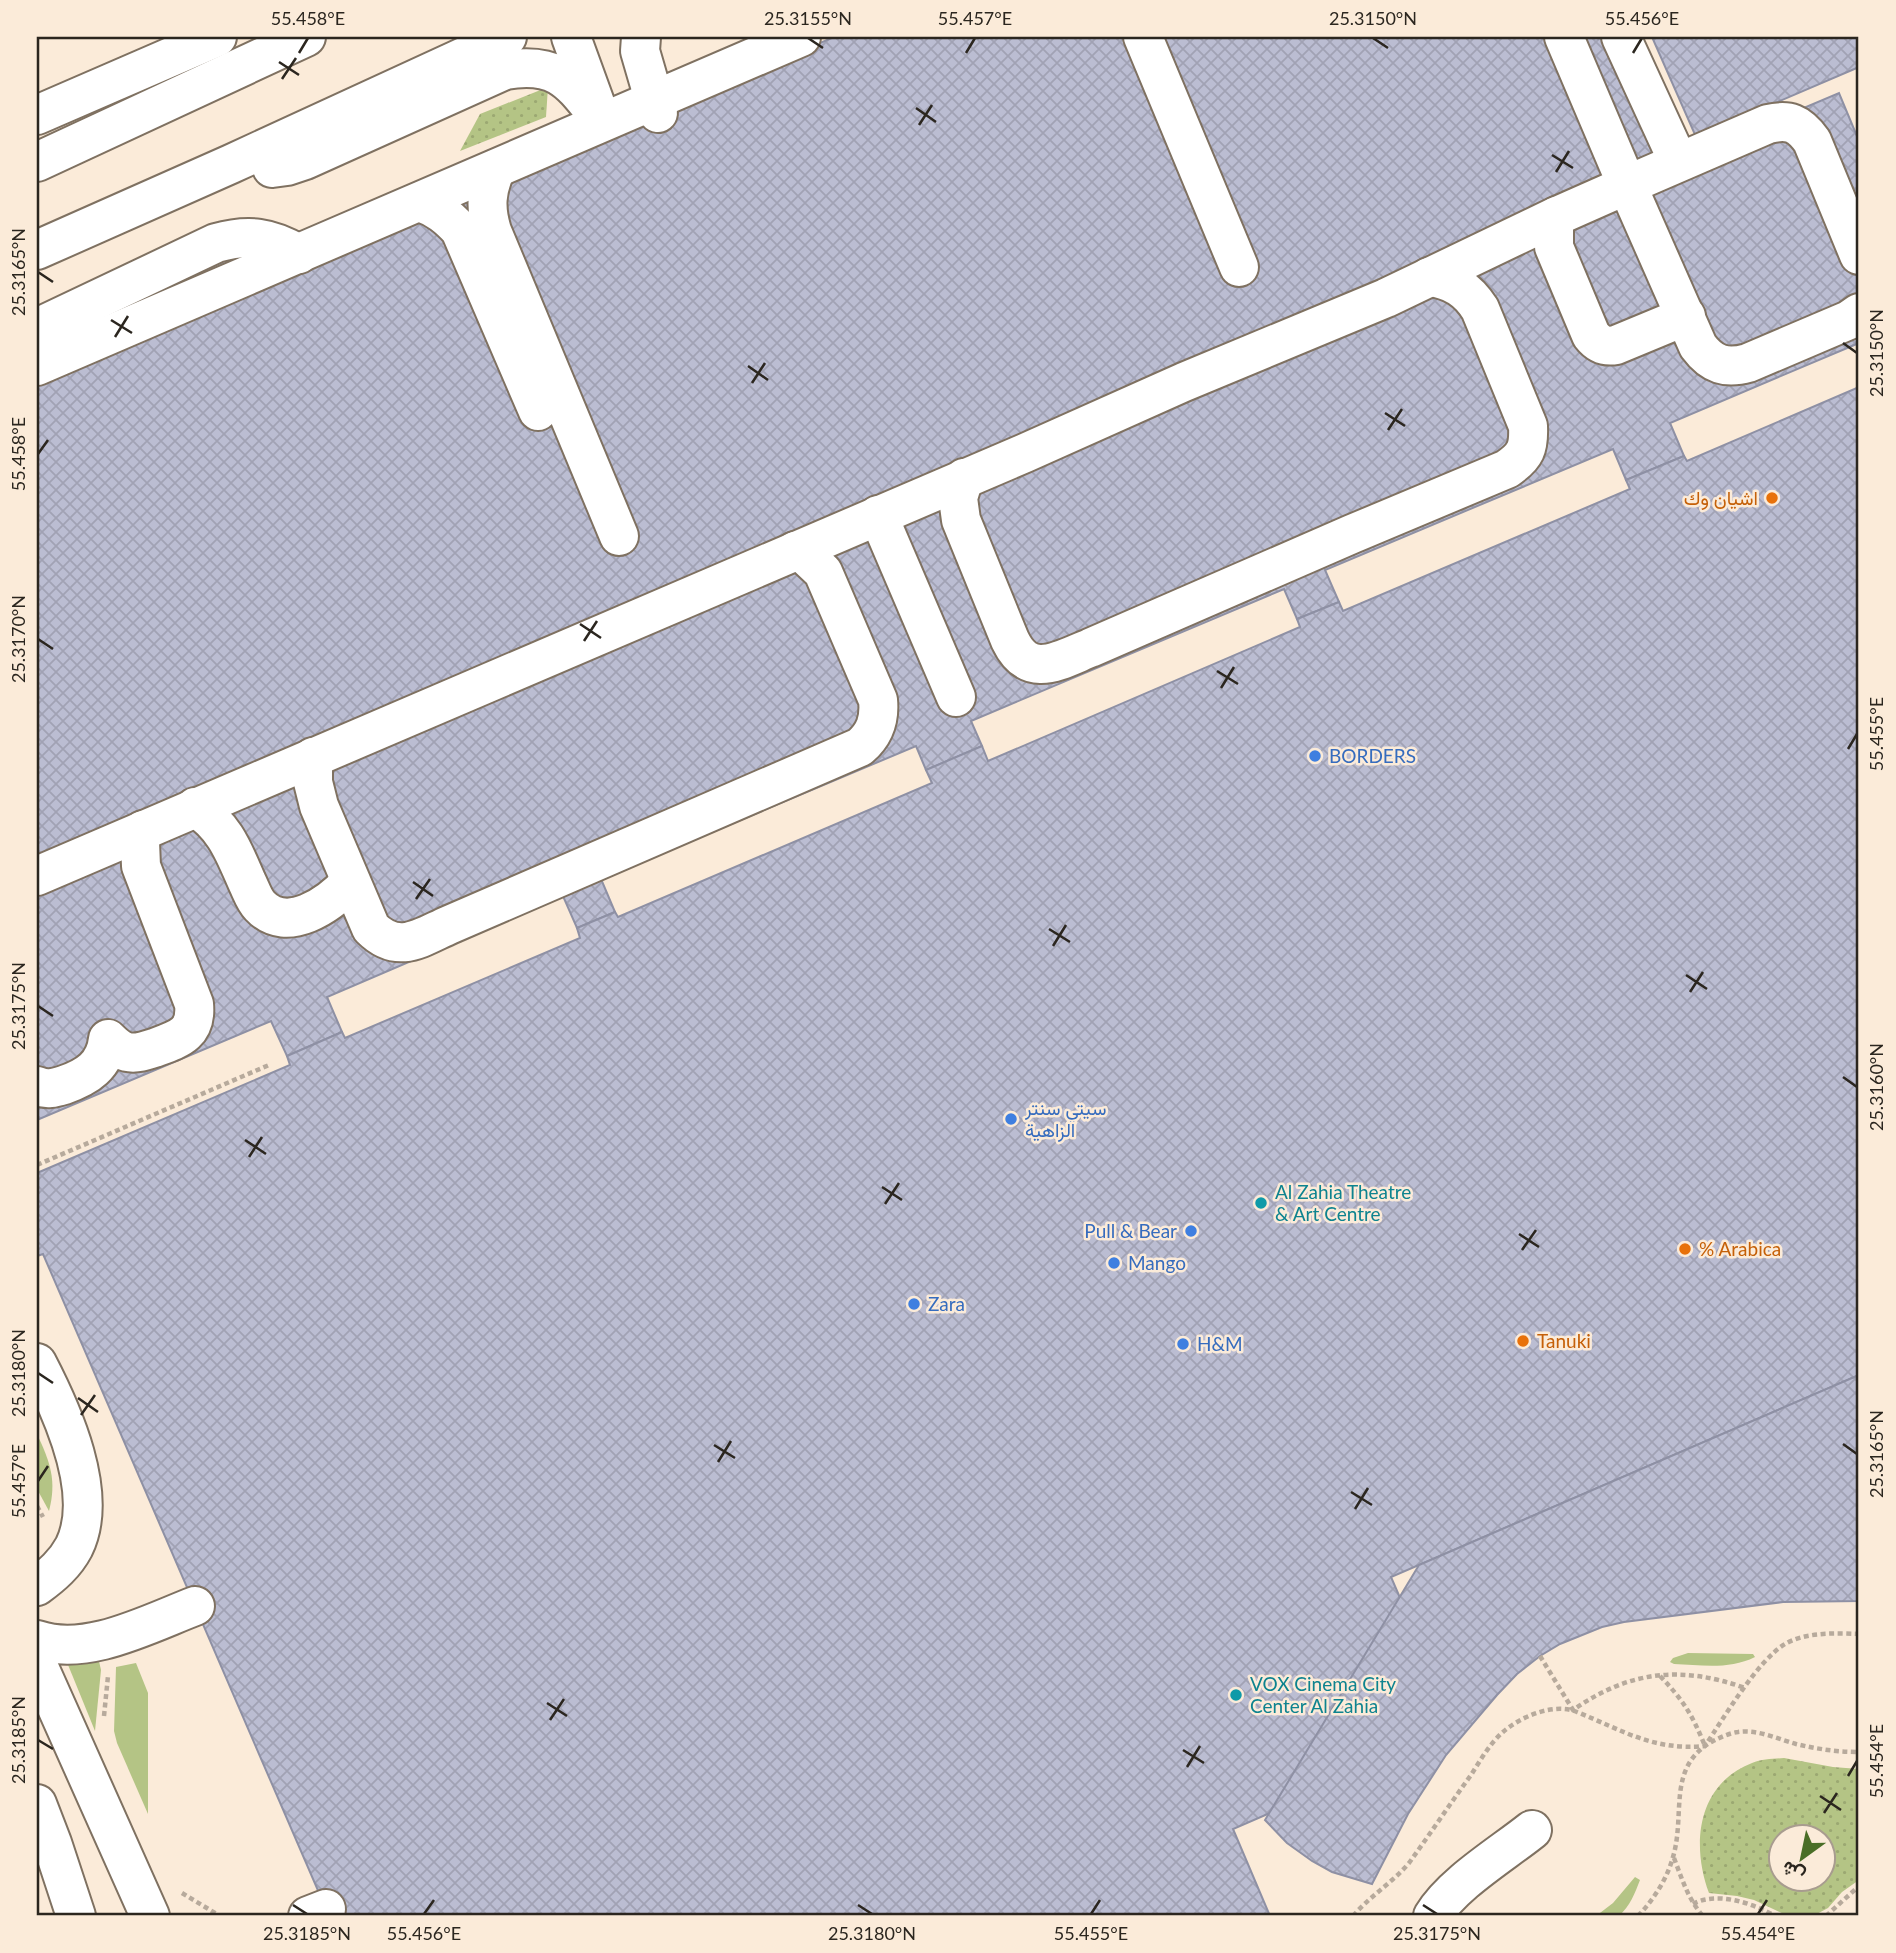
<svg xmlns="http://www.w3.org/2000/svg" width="1896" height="1953" viewBox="0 0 1896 1953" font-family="Lato,Vazirmatn,sans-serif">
	<defs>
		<pattern id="garden-dots" width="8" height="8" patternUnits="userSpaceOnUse" patternTransform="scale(1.75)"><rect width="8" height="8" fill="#b4c485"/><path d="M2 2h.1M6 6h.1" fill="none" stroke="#9ba872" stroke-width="1.8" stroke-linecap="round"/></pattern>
		<pattern id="building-cross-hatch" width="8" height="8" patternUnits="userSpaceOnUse" patternTransform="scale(1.75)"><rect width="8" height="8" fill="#bbbdd2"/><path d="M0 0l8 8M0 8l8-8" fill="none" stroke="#a1a2b4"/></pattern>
	</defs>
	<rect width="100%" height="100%" fill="#fbebd9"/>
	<!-- green -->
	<g fill="#b4c485">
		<path d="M37,1434C50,1462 57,1480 49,1511L37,1489Z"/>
		<path d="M1688,1653L1753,1654L1755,1657C1729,1670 1701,1665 1674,1664L1670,1662L1673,1658Z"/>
		<path d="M64,1655L98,1657L101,1670L95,1731Z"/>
		<path d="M136,1663L148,1693V1814L117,1743L114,1731L116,1667Z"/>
		<path d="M1635,1877L1640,1880C1635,1893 1630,1906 1619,1916H1596L1613,1903Z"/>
	</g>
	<!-- garden -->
	<g fill="url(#garden-dots)" fill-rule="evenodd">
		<path d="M548,87L546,117L460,151L480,114Z"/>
		<path d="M1784,1758L1833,1767L1859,1769V1880L1842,1892L1828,1908L1813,1916H1788L1754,1900L1737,1896L1709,1893C1691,1845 1697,1784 1752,1763C1762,1759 1773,1759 1784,1758ZM1780,1838H1822V1880H1780Z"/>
	</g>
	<!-- building -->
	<g fill="url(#building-cross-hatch)" stroke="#8e90a4" stroke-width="2">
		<path d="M834,37H1613L1669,165L1839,93L1859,141V343L1670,423L1684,456L1626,480L1613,449L1325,570L1339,602L1297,619L1284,589L971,721L982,746L926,770L916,746L601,879L615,912L577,928L563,896L327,997L342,1032L287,1056L271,1021L37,1120V351L228,258L335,252Z"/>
		<path d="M1652,37H1859V67L1696,137Z"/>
		<path d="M1859,387V1375L1391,1577L1458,1732L1233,1829L1270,1916H329L43,1254L37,1256V1173L290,1065L287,1056L342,1032L345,1038L580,938L577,928L615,912L618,917L932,783L926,770L982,746L988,761L1300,627L1297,619L1339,602L1343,611L1630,489L1626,480L1684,456L1687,461Z"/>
		<path d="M1859,1375V1601L1783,1602L1624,1622L1602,1627L1560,1644L1540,1656L1517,1674L1497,1695L1446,1755L1408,1814L1372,1884L1332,1872L1312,1861L1287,1843L1265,1820L1419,1565Z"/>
	</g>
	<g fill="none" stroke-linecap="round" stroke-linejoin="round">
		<!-- minor casing -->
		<g stroke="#7f7161" stroke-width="42">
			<g id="minor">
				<path d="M571,37L595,103"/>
				<path d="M641,37L640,51L658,113"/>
				<path d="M1143,37L1239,267"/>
				<path d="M1621,37L1678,161"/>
				<path d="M37,115L217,37"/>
				<path d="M37,162L306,37"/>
				<path d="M272,168L287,166L305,160L505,70C560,61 571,83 602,121"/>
				<path d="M496,169C486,191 485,208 492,231L619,536"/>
				<path d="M420,202C437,208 448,217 460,230L538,411"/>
				<path d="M1557,216L1554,226V247L1591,335C1598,344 1605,347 1616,345L1686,316"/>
				<path d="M37,250L231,164L507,37"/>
				<path d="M1859,255L1812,141C1799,123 1789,119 1768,124L1627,185L1698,346C1712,365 1726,369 1748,363L1849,320L1859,313"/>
				<path d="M37,328L216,243C249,234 270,237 299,254"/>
				<path d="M37,366L801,37"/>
				<path d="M964,478L958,498L961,520L1010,640C1029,680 1058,661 1090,648L1352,534L1507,469C1526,456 1529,448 1528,426L1480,309C1468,290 1453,280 1429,277"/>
				<path d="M878,515L956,697"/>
				<path d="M313,757V782L319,806L371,928C398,955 420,938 449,925L860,747C875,734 880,720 878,700L823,572L806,556L795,551"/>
				<path d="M195,807C225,827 233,850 247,882C251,890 254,900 260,906C287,935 330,904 350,882"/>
				<path d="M37,876L1025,453L1184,382L1386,298L1557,216L1627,185L1564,37"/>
				<path d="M37,1086C47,1090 54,1088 64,1085C87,1077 105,1066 108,1039C113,1044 119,1050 127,1052C136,1054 145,1051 154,1048C179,1039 197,1034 194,1004L141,866L140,842L143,830"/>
				<path d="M37,1363C62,1411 100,1494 74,1547C65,1564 52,1575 37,1586"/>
				<path d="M37,1640C87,1657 148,1624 195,1606"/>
				<path d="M37,1663L150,1916"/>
				<path d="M37,1804L52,1843L76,1916"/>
				<path d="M308,1916L326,1909"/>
				<path d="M1433,1916C1452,1884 1502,1854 1532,1830"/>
			</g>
		</g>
		<!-- path -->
		<g stroke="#b7aa9c" stroke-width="4.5" stroke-dasharray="5 3.5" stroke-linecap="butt">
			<path d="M37,1165L269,1065"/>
			<path d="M37,1506L43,1517"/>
			<path d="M1540,1656L1573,1710C1629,1671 1680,1665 1745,1688"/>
			<path d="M1660,1676C1683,1700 1692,1714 1705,1746"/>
			<path d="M104,1716L108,1676"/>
			<path d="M1674,1858C1682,1879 1688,1899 1703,1916"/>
			<path d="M182,1893L220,1916"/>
			<path d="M1693,1904C1716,1891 1753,1903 1775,1916"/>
			<path d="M1353,1916C1370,1896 1392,1883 1409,1863C1430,1834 1450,1804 1471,1775C1480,1761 1490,1743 1503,1732C1520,1717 1554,1702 1577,1712C1622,1730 1653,1751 1705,1746C1723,1719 1758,1660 1785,1644C1805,1632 1836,1633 1859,1634"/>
			<path d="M1638,1916C1654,1899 1667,1879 1673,1857C1686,1813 1666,1767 1713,1741C1721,1737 1730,1733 1738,1732C1757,1729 1778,1739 1796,1744C1817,1749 1837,1752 1859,1752"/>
			<path d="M1826,1916L1859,1886"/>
		</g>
		<!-- minor -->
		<use href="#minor" stroke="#fff" stroke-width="38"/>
	</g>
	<!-- ticks -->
	<path fill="none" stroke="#2b261f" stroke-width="2.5" d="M808,38L823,48M1373,38L1388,48M299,53L308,38M966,53L975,38M1633,53L1642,38M279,62L299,75M282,79L296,58M916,108L936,122M919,125L932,105M1552,155L1573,168M1556,172L1569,151M38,272L53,282M111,320L132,333M115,337L128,316M1843,343L1857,353M748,366L768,380M752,383L765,363M1385,413L1405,426M1388,430L1402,409M38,454L48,440M580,624L601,638M38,639L53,649M584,641L597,621M1217,671L1238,684M1221,688L1234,667M1848,749L1857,734M413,882L433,896M416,899L430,879M1049,929L1070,942M1053,946L1066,925M1686,975L1707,989M1690,992L1703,972M38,1006L53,1016M1843,1077L1857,1087M245,1140L266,1154M249,1157L262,1137M882,1187L902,1200M885,1204L899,1183M1519,1234L1539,1247M1522,1250L1536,1230M38,1373L53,1383M78,1398L98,1412M81,1415L95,1395M1843,1444L1857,1454M714,1445L735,1458M718,1462L731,1441M38,1481L48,1466M1351,1492L1372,1505M1355,1509L1368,1488M547,1703L567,1716M550,1720L564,1699M38,1740L53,1749M1183,1750L1204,1763M1187,1767L1200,1746M1848,1776L1857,1761M1820,1796L1841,1810M1824,1813L1837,1793M293,1905L307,1914M858,1905L872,1914M1423,1905L1437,1914M424,1914L434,1900M1091,1914L1100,1900M1758,1914L1767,1900"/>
	<!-- markers -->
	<g fill="#e8710a" stroke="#fbebd9" stroke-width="2.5">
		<circle cx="1772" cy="498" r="7"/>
		<circle cx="1685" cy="1249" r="7"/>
		<circle cx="1523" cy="1341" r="7"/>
	</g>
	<g fill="#3f7fe0" stroke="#fbebd9" stroke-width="2.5">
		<circle cx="1315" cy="756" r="7"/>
		<circle cx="1011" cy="1119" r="7"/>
		<circle cx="1191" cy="1231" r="7"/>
		<circle cx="1114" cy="1263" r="7"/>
		<circle cx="914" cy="1304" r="7"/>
		<circle cx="1183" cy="1344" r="7"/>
	</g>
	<g fill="#0f9aa8" stroke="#fbebd9" stroke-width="2.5">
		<circle cx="1261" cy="1203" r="7"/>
		<circle cx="1236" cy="1695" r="7"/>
	</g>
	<g text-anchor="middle" stroke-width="5" stroke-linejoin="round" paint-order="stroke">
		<!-- food labels -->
		<g font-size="19" fill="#c56008" stroke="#fbebd9" text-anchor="start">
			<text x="1758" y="505" text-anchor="end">اشيان وك</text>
			<text x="1699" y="1256">% Arabica</text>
			<text x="1537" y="1348">Tanuki</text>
		</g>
		<!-- shop labels -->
		<g font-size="19" fill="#366cbe" stroke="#fbebd9" text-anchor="start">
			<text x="1329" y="763">BORDERS</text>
			<text x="1025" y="1115">سيتي سنتر<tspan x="1025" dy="22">الزاهية</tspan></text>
			<text x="1177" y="1238" text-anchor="end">Pull &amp; Bear</text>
			<text x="1128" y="1270">Mango</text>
			<text x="928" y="1311">Zara</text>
			<text x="1197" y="1351">H&amp;M</text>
		</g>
		<!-- culture labels -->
		<g font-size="19" fill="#0d838f" stroke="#fbebd9" text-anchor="start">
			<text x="1275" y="1199">Al Zahia Theatre<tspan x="1275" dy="22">&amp; Art Centre</tspan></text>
			<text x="1250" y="1691">VOX Cinema City<tspan x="1250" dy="22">Center Al Zahia</tspan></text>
		</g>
	</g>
	<!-- border -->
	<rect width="1896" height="1953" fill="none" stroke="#fbebd9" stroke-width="77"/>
	<!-- north arrow -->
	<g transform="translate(1802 1858) rotate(213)"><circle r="33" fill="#fbebd9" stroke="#a89c8f" stroke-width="2"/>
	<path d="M0-5L12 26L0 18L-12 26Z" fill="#4a6e27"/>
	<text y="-10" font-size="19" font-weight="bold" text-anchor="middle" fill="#2b261f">ش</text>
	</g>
	<rect x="38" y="38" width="1819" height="1876" fill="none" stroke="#2b261f" stroke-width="2.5"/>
	<g font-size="18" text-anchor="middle" fill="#2b261f">
		<text x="308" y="25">55.458°E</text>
		<text x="808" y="25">25.3155°N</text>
		<text x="975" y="25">55.457°E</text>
		<text x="1373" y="25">25.3150°N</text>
		<text x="1642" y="25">55.456°E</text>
		<text transform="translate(19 272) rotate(-90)" y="6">25.3165°N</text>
		<text transform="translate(1877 353) rotate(-90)" y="6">25.3150°N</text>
		<text transform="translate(19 454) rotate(-90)" y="6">55.458°E</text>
		<text transform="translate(19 639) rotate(-90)" y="6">25.3170°N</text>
		<text transform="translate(1877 734) rotate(-90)" y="6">55.455°E</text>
		<text transform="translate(19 1006) rotate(-90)" y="6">25.3175°N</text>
		<text transform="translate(1877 1087) rotate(-90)" y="6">25.3160°N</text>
		<text transform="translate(19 1373) rotate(-90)" y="6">25.3180°N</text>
		<text transform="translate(1877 1454) rotate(-90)" y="6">25.3165°N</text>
		<text transform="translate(19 1481) rotate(-90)" y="6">55.457°E</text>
		<text transform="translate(19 1740) rotate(-90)" y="6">25.3185°N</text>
		<text transform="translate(1877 1761) rotate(-90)" y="6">55.454°E</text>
		<text x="307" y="1940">25.3185°N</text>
		<text x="424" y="1940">55.456°E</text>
		<text x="872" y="1940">25.3180°N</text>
		<text x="1091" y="1940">55.455°E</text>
		<text x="1437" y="1940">25.3175°N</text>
		<text x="1758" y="1940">55.454°E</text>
	</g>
</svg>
